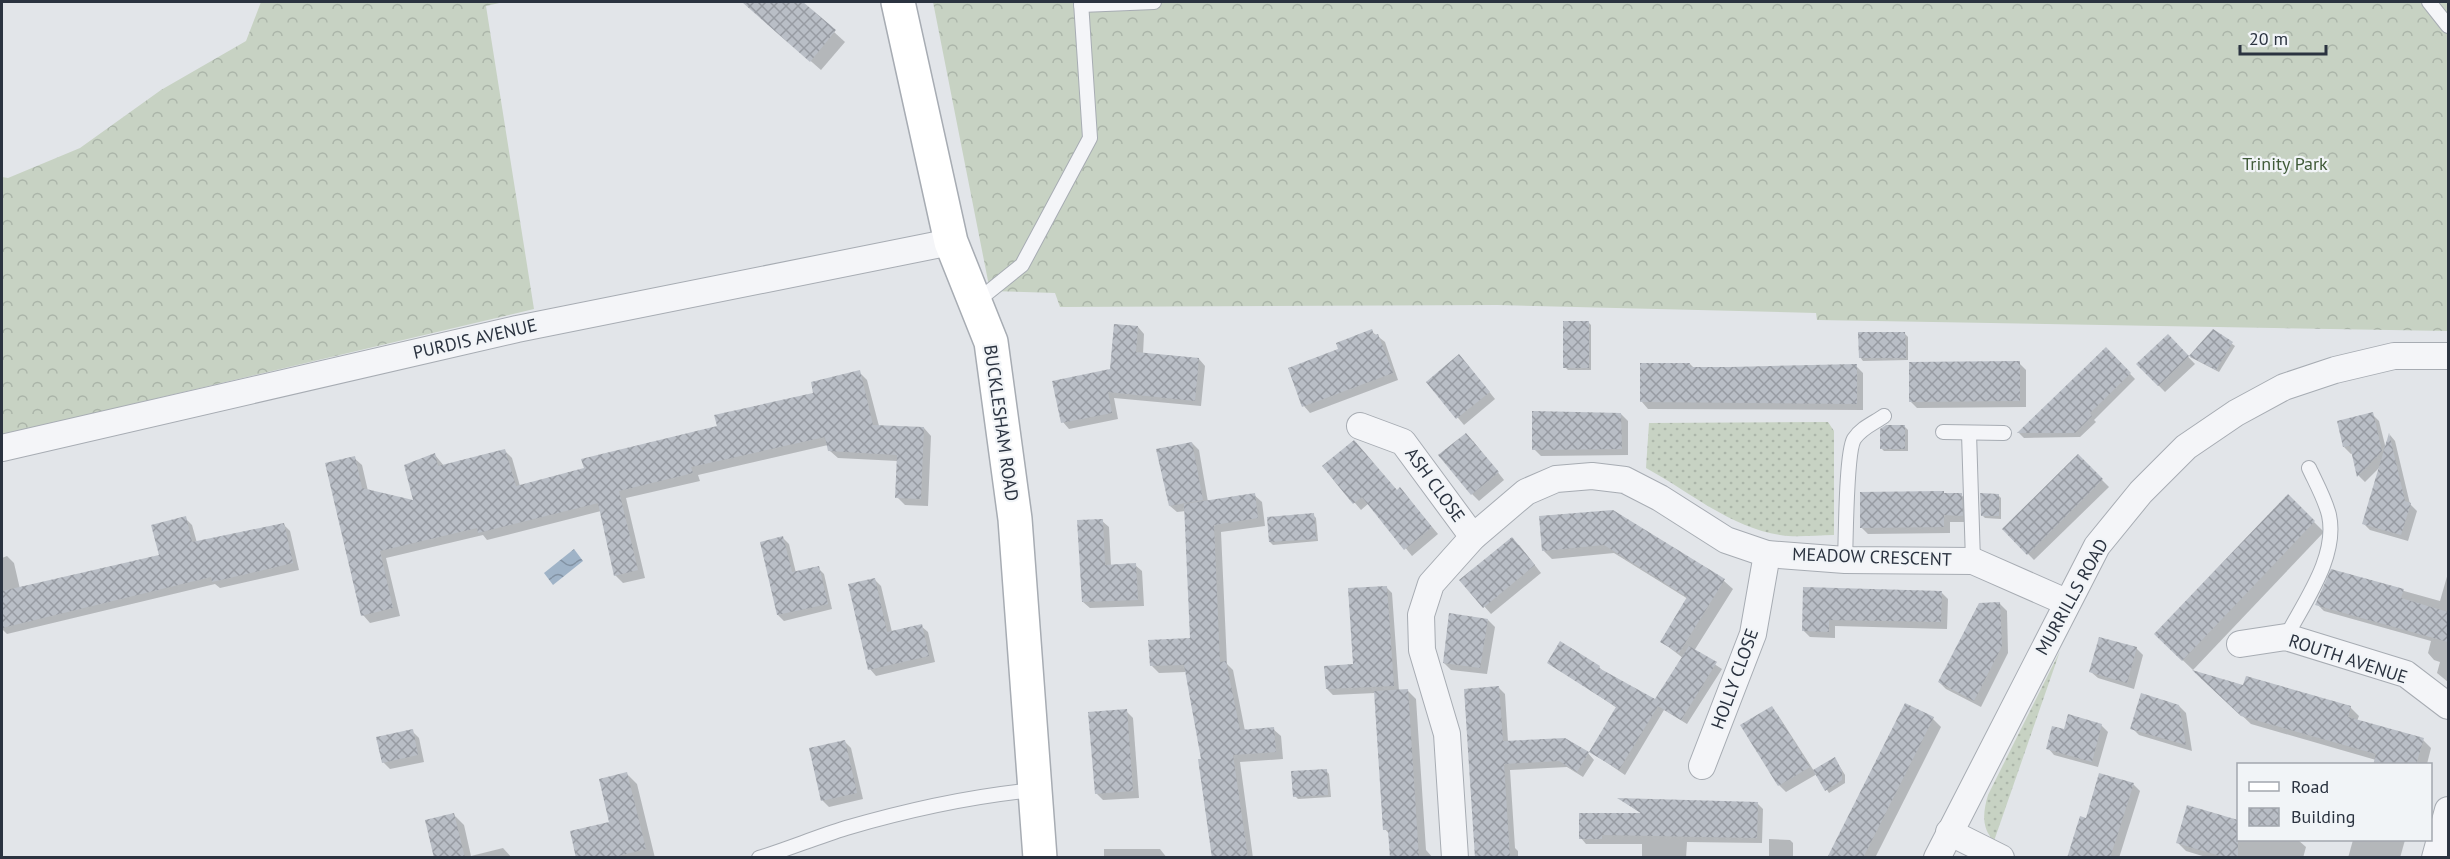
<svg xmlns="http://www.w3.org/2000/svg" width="2450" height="859" viewBox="0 0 2450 859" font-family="'PT Sans',sans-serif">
	<defs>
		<pattern id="grass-dots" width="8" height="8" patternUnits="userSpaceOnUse" patternTransform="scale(1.5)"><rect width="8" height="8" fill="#c7d2c3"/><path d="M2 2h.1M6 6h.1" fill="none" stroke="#abb5a9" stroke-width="1.8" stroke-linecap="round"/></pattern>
		<pattern id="forest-crowns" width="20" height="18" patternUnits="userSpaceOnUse" patternTransform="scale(1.5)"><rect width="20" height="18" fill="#c7d2c3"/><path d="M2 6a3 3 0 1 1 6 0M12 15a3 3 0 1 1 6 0" fill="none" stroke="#abb5a9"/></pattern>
		<pattern id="water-waves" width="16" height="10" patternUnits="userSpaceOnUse" patternTransform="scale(1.5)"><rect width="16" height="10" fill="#9fb3c7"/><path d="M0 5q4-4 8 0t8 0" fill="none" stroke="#8292a3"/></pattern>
		<pattern id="building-cross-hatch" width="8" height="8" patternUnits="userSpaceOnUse" patternTransform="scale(1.5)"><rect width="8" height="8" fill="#b9bec6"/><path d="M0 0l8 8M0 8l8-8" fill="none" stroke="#979ba2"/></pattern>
	</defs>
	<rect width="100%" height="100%" fill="#e2e5e9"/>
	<!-- grass -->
	<g fill="url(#grass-dots)">
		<path d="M1828,422L1834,431V535C1819,535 1803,537 1788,536C1734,531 1692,493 1646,468L1649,423Z"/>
		<path d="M2060,651L1994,841C1981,828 1983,812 1988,795Z"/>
	</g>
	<!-- forest -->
	<g fill="url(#forest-crowns)">
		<path d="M261,2H504L486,6L534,309L2,435V177L8,178L80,148L161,90L246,41Z"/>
		<path d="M933,2H2448V331L1817,320L1816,313L1497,305L1060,307L1055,293L990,291Z"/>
	</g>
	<!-- water -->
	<path fill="url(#water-waves)" d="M574,549L583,561L553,585L544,573Z"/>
	<!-- shadow -->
	<g fill="#0003">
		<path d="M743,2H801L845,42L821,70Z"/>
		<path d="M1588,322L1591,325V370H1568L1565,367Z"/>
		<path d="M1138,327L1144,334L1143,354L1199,359L1205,366L1201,406L1114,398L1118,419L1069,429L1063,422L1111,371Z"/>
		<path d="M1371,331L1385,342L1398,380L1310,413L1304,406L1340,350Z"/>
		<path d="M2213,331L2235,346L2219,372L2190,357Z"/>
		<path d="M1905,334L1908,337V360L1863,361L1860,357Z"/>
		<path d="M2168,336L2195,364L2165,392L2138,364Z"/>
		<path d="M2106,349L2135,379L2094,420L2096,422L2080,437L2024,438L2019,433Z"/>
		<path d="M1466,363L1495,399L1464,425L1428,382Z"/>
		<path d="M2019,363L2026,370V407L1917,408L1910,401Z"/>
		<path d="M1690,364L1694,368L1856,366L1863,373V410L1648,409L1642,402Z"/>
		<path d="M859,372L867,380L879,426L924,428L931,436L928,506L905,505L897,497L898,461L838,458L830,451L828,445L698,475L700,481L626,498L645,578L623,583L615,575L601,511L487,540L483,535L386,558L400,616L370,623L363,615L354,458L362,465L368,491L415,502L435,455L444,466L504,450L512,458L520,486L585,470L719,427L815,394Z"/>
		<path d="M1621,414L1628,421V455L1541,456L1534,449Z"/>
		<path d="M2372,414L2379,421L2386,449L2390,435L2395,441L2410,504L2417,511L2408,541L2370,530L2364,524L2381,466L2365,482L2359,476L2353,453L2351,454L2344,447Z"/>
		<path d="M1905,427L1908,430V451H1884L1881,448Z"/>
		<path d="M1473,441L1504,480L1479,501L1472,494Z"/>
		<path d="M1192,443L1199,450L1208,502L1254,495L1262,502L1265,526L1221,532L1227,664L1233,670L1245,731L1273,729L1281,736L1283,759L1240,762L1253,858H1214L1203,760L1186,672L1159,673L1152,666L1192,639L1186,511L1177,512L1170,506Z"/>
		<path d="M2078,456L2109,487L2034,560L2004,529Z"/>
		<path d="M1324,467L1406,496L1438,534L1412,556L1369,503L1361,510Z"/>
		<path d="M1945,494L1961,495L1968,501L1969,522H1950V533L1868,534L1861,527Z"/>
		<path d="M1998,495L2001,498V519L1985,518L1982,515Z"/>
		<path d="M2288,496L2324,532L2193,670L2166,644Z"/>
		<path d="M1313,515L1316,518L1318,541L1273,545L1270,542Z"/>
		<path d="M185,518L192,525L197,543L283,524L290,531L299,570L220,588L215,584L7,634L2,629V558L7,556L14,563L20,589L160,556Z"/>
		<path d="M1540,518L1724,581L1733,589L1694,651L1722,669L1687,724L1664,710L1625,775L1591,752L1617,708L1549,662L1599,667L1605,673L1655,701L1683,658L1662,642L1688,599L1614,553L1552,559L1543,550Z"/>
		<path d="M1102,521L1109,527L1111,566L1135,565L1142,571L1144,606L1090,608L1083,602Z"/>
		<path d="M783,538L789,544L796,573L818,568L824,574L832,609L784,621L778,615Z"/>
		<path d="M1519,545L1541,573L1491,614L1461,580Z"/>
		<path d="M2332,571L2440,601L2448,573V682L2437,673L2440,662L2434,660L2428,653L2431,641L2324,611L2317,604Z"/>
		<path d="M874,579L881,586L892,632L921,626L928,632L935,662L876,676L870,669Z"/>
		<path d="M1386,587L1392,593L1399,691L1407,690L1416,699L1426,850L1433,858H1391L1390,835L1385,829L1375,693L1333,695L1327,689L1355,666Z"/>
		<path d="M1804,588L1941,592L1948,599L1947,629L1835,626V638L1810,637L1803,630Z"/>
		<path d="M2000,604L2007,611L2008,653L1981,707L1946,689L1939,682Z"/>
		<path d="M1488,620L1495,627L1487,674L1451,670L1444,663Z"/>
		<path d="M2136,648L2143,655L2134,689L2098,678L2091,672Z"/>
		<path d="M2197,673L2244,687L2350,707L2359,716L2357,721L2423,740L2431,748L2427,764H2375L2376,760L2251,724Z"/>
		<path d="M1499,688L1505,694L1508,742L1588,753L1594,760L1583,777L1567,767L1510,770L1515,848L1518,851V858H1477Z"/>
		<path d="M2179,706L2186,713L2192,751L2139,735L2132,728Z"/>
		<path d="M1772,708L1778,715L1814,771L1837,762L1845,775V783L1829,793L1817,774L1786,792L1779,785Z"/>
		<path d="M1126,711L1133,718L1139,798L1103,800L1096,793Z"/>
		<path d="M1933,719L1941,727L1875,858H1829Z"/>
		<path d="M2101,725L2108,732L2098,767L2054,755L2048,748L2065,731Z"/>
		<path d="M412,731L419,738L424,762L390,769L383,762Z"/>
		<path d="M844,741L851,748L863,799L829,807L822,800Z"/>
		<path d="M1326,771L1329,774L1331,797L1298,799L1295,796Z"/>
		<path d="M627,774L637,784L655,858H578L611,823Z"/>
		<path d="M2133,784L2140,791L2119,858H2069Z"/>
		<path d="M1620,799L1757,803L1763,809L1762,843L1687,842L1686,858H1642V844H1586L1581,838L1642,814Z"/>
		<path d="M2188,807L2238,822V840H2298L2306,847L2303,858H2209L2186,851L2178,843Z"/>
		<path d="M454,815L464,825L471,856L503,848L512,858H436Z"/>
		<path d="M1769,839L1790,840L1793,843V858H1769Z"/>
		<path d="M2353,840H2405L2400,858H2348Z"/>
		<path d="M1104,849H1160L1167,858H1104Z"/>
	</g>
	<!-- building -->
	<g fill="url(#building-cross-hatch)">
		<path d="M742,2H803L836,30L810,62Z"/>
		<rect x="1563" y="321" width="26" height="47"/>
		<path d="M1114,324L1138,326L1136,352L1199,358L1195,401L1108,392L1112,413L1061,423L1052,381L1110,369Z"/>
		<path d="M1372,329L1374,335L1378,334L1393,373L1302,407L1288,368L1338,349L1336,343Z"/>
		<path d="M2213,329L2233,342L2216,370L2189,356Z"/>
		<path d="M1858,332H1905L1906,358H1859Z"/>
		<path d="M2168,334L2189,356L2158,386L2136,364Z"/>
		<path d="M2106,347L2131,373L2090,413L2092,416L2075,433H2017Z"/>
		<path d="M1459,354L1490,392L1456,419L1426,382Z"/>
		<path d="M2020,361V401L1909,402V362Z"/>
		<path d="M1640,363H1690V367H1730L1857,364V404L1640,402Z"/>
		<path d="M860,370L873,425L924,427L921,499L895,498L897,455L828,451L825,437L691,467L693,473L619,491L638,570L614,576L598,503L478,533L477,528L380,551L393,608L361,616L325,463L355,456L362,488L413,500L404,465L435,453L438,466L505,449L516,486L584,468L581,459L717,426L714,415L813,393L811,382Z"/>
		<path d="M1532,411L1621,413L1622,449L1532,450Z"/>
		<path d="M2373,412L2382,451L2357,477L2350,446L2343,447L2337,421Z"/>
		<path d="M1886,425H1905V449H1880V429Z"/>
		<path d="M1466,433L1499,472L1471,495L1438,455Z"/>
		<path d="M2389,433L2405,501L2411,503L2401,535L2362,524Z"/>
		<path d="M1354,440L1397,490L1400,487L1432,527L1404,550L1362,497L1353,504L1322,466Z"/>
		<path d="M1192,442L1203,500L1169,506L1156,449Z"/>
		<path d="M2078,454L2103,479L2027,555L2002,529Z"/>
		<path d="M1944,491V493H1962L1963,516L1944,515V527L1860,528V492Z"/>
		<path d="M1255,493L1258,518L1214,525L1220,662L1226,661L1240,730L1274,727L1276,752L1233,755L1248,858H1212L1198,759H1201L1184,665L1150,666L1148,640L1190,638L1184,504Z"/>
		<path d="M1980,493L1999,494V516H1981Z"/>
		<path d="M2288,494L2315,521L2182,661L2154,634Z"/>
		<path d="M1613,510L1725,579L1679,653L1660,642L1687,597L1604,545L1542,551L1539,516Z"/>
		<path d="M1314,513L1316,539L1269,542L1267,517Z"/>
		<path d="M186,516L192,542L284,523L293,563L212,582L211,577L2,628V591L159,555L151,525Z"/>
		<path d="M1103,519L1105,565L1136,563L1138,600L1082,602L1077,520Z"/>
		<path d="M783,536L792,572L819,566L828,604L777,615L760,542Z"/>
		<path d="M1512,537L1535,565L1483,608L1459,580Z"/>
		<path d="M2331,569L2404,589L2401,598L2448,612V642L2315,605Z"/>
		<path d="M875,578L887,632L922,624L929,656L868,670L848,584Z"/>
		<path d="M1387,586L1394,686L1326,689L1324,666L1353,664L1348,588Z"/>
		<path d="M1803,587L1942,591L1941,622L1829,620V632L1802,631Z"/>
		<path d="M2000,602L2002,646L1974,701L1938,682L1979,603Z"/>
		<path d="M1449,613L1488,619L1480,668L1443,663Z"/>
		<path d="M2099,637L2137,647L2127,683L2089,672Z"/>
		<path d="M1560,641L1600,666L1599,668L1655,699L1689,646L1717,662L1681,720L1658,706L1619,770L1589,752L1616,707L1547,663Z"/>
		<path d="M2192,670L2243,685L2246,676L2351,706L2348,717L2424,738L2416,765H2373L2376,754L2241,716Z"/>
		<path d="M1499,686L1503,741L1565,738L1589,752L1577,772L1559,761L1504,764L1510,858H1475L1464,689Z"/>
		<path d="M1408,689L1419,858H1390L1388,830H1383L1374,691Z"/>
		<path d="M2141,693L2179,705L2186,745L2130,729Z"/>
		<path d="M1905,703L1934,717L1863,858H1827Z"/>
		<path d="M1772,706L1810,767L1778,786L1740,725Z"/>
		<path d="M1127,709L1133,791L1095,794L1088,712Z"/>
		<path d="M2068,714L2102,724L2092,762L2046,749L2052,726L2064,729Z"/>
		<path d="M413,729L418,755L382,763L376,737Z"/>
		<path d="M845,740L857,793L821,801L809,748Z"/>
		<path d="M1835,757L1842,771V780L1825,791L1813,770Z"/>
		<path d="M1327,769L1328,795L1293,797L1291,771Z"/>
		<path d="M627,772L646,849L610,858H576L570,831L609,822L599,779Z"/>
		<path d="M2099,773L2134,783L2110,858H2067L2080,816L2086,818Z"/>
		<path d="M1617,798L1758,802L1757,838L1602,835V839H1579V813H1641Z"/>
		<path d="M2187,805L2238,820V858H2227L2176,843Z"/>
		<path d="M454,813L465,858H434L425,820Z"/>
	</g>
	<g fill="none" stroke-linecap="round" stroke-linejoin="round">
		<!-- lane casing -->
		<g stroke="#a7acb3" stroke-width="16">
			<g id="lane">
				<path d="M2429,2L2448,26"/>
				<path d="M1081,5L1154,2"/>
				<path d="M976,302L1022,265L1090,138L1081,2"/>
				<path d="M1943,432L2004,433"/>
				<path d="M1969,433L1973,561"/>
				<path d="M1845,560C1846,538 1846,453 1854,439C1861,428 1874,423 1884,416"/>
				<path d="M2286,637C2304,602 2338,557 2329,515C2325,499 2316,483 2309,468"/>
				<path d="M759,858C788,849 817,837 846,828C908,810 971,796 1035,790"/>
			</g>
		</g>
		<!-- street casing -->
		<g stroke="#a7acb3" stroke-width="28">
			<g id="street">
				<path d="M1360,426L1403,442L1473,537"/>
				<path d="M2,448L517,329L951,242"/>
				<path d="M2240,644L2286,637L2406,674L2448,706"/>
				<path d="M1702,766L1753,634L1767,554"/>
				<path d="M1949,832L2001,858"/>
				<path d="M1455,858L1447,734L1422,650L1421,615L1431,584L1473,537L1526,492L1556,479L1592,476L1625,480L1660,498L1726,540L1767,554L1845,560L1973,561L2066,602"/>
				<path d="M1937,858L2097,546L2141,492L2186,447L2236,413L2284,387L2335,370L2394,356H2448"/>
				<path d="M2435,858L2448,810"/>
			</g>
		</g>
		<!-- secondary casing -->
		<g stroke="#a7acb3" stroke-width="36">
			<path id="secondary" d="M898,2L951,242L991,342L1015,519L1040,858"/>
		</g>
		<!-- lane -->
		<use href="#lane" stroke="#f4f5f8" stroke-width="14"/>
		<!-- street -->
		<use href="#street" stroke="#f4f5f8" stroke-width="26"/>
		<!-- secondary -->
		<use href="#secondary" stroke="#fff" stroke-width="33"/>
	</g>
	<g text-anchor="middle" stroke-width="4.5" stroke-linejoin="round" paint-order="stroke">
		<!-- park labels -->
		<g font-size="18" fill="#405b39" stroke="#f1f4f7">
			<text x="2285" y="170">Trinity Park</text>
		</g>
		<!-- street labels -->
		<g font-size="18" fill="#2b3340" stroke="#f1f4f7">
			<text transform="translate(475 339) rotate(-13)" y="6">PURDIS AVENUE</text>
			<text transform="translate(1001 423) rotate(82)" y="6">BUCKLESHAM ROAD</text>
			<text transform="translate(1435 485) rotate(54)" y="6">ASH CLOSE</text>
			<text transform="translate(1872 557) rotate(2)" y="6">MEADOW CRESCENT</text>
			<text transform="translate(2072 597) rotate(-61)" y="6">MURRILLS ROAD</text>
			<text transform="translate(2348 659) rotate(18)" y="6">ROUTH AVENUE</text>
			<text transform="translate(1735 679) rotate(-70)" y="6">HOLLY CLOSE</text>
		</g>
	</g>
	<!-- border -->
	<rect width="2450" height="859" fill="none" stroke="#2b3340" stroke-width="6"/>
	<!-- legend -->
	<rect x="2237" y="763" width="195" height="78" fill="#f1f4f7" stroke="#a2a7ae" stroke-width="1.5"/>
	<rect x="2249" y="782" width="30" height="9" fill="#ffffff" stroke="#a2a7ae" stroke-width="1.5"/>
	<text x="2291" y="793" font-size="18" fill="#2b3340">Road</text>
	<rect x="2249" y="808" width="30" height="18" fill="url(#building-cross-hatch)" stroke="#a2a7ae" stroke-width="1.5"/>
	<text x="2291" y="823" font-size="18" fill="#2b3340">Building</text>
	<!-- scale -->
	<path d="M2240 45v9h86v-9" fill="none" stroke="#2b3340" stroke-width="3"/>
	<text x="2249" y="45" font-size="18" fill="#2b3340" stroke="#f1f4f7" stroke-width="4.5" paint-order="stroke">20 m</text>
</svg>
